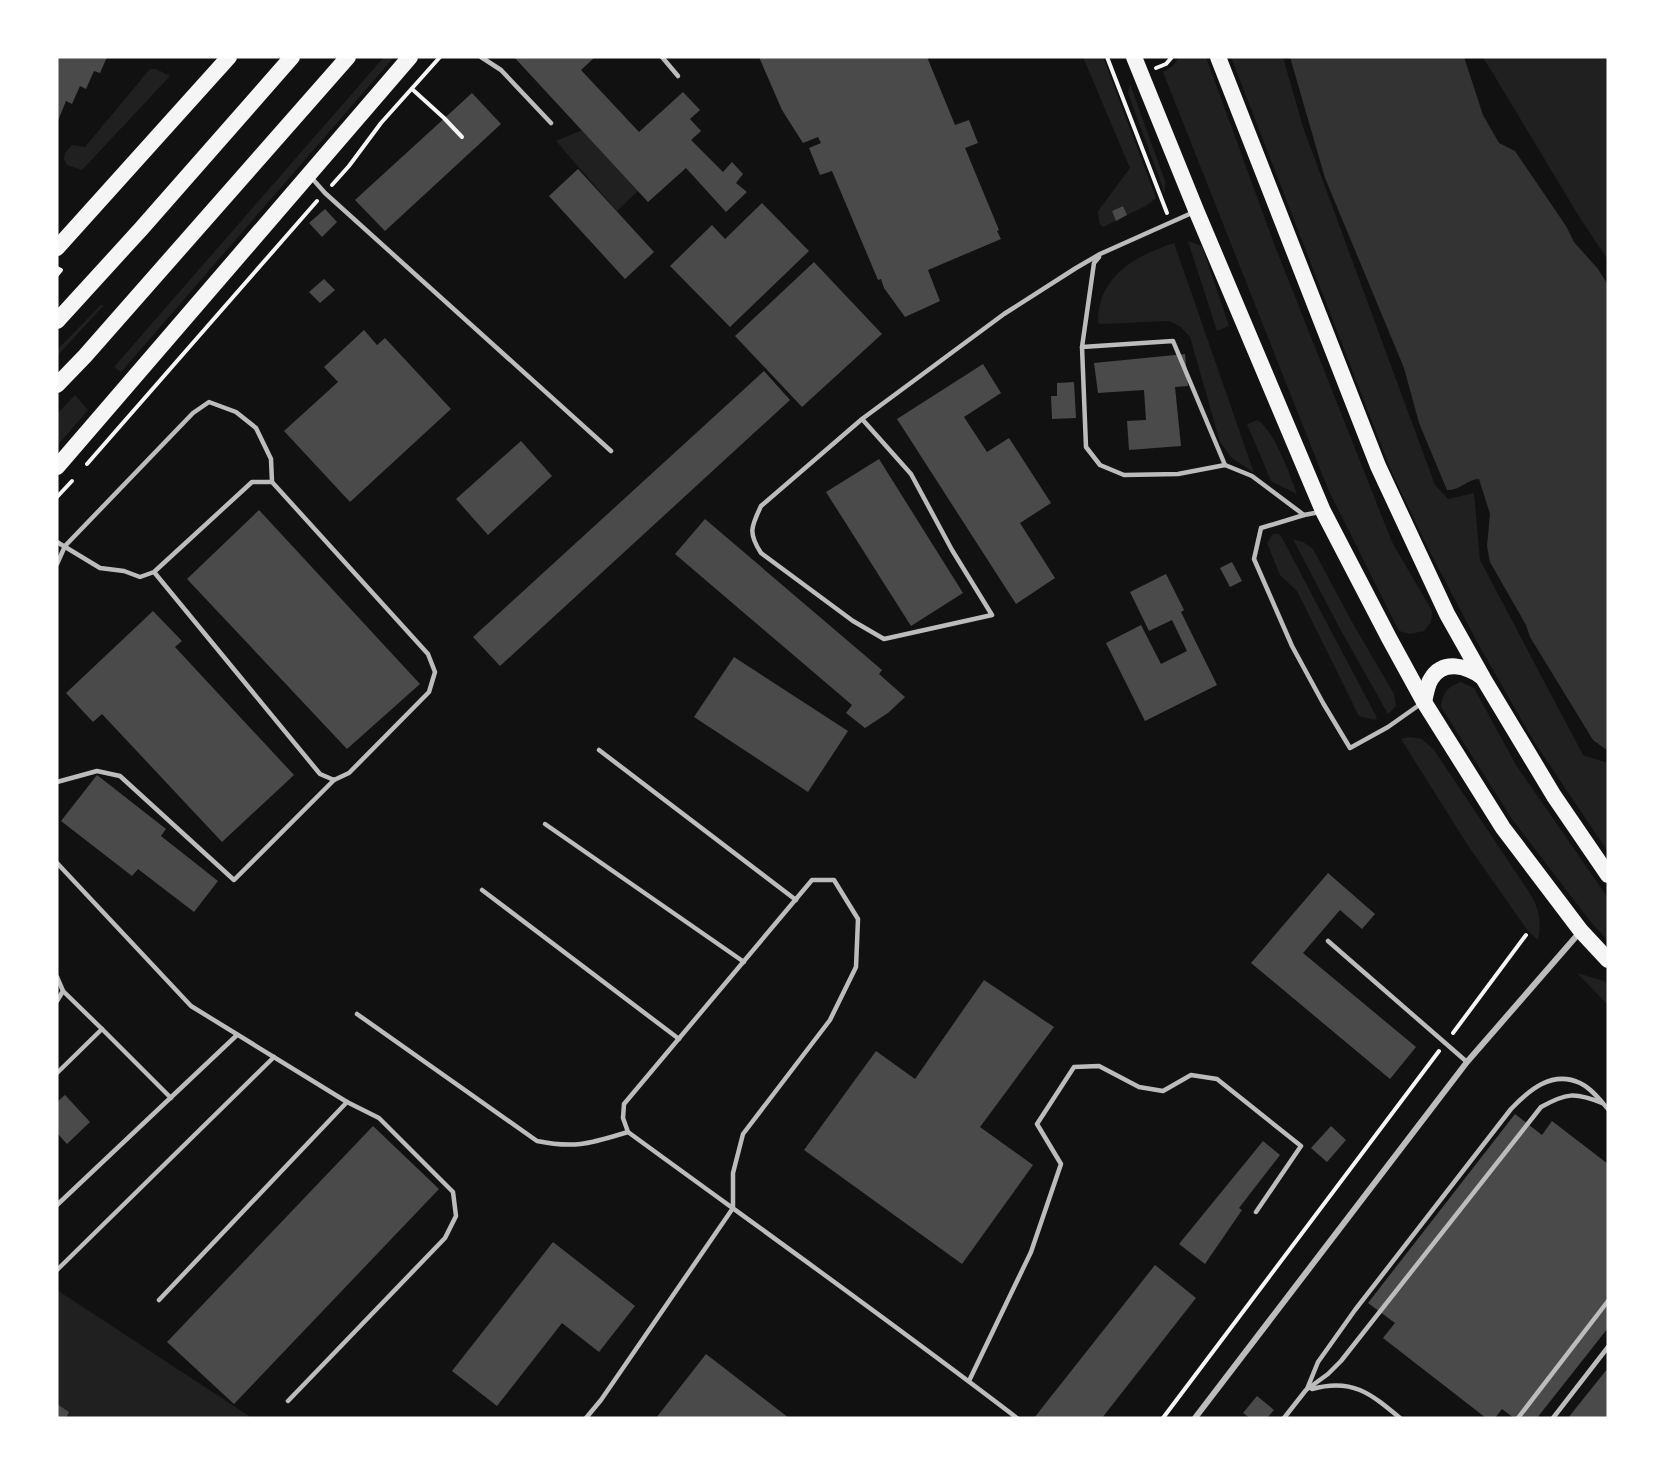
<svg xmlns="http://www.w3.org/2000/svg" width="1665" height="1475" viewBox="0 0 1665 1475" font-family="'DejaVu Sans',sans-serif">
	<rect width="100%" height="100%" fill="#111"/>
	<!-- green -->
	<g fill="#202020">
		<path d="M384,57H394L121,372L114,367Z"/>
		<path d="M1083,57H1103L1156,198L1146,206L1127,215L1123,206L1112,211L1116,221L1103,227L1099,223L1098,211L1130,168Z"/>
		<path d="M1179,57H1206L1273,241L1392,542L1432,611L1431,622L1424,631L1410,634L1399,631L1328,489L1163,72L1173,66Z"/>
		<path d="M1231,57H1283L1303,127L1435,485L1448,499L1474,493L1480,560L1583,755L1608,763V852L1533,740L1477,642L1426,544L1392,473Z"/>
		<path d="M1483,57H1608V260L1580,218Z"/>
		<path d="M150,69H156L170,76L82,170L67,165L64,159L65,153L72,145L85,147Z"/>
		<path d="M1130,84L1165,181V194L1128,93Z"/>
		<path d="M582,130L638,191L617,211L556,141Z"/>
		<path d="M1188,241L1202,246L1229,326L1217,331Z"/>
		<path d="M1174,243L1254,473L1231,457L1220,442L1190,337L1181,327L1169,321L1100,324L1098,322C1098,276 1135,256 1174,243Z"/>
		<path d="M101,305H104L57,356V350Z"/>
		<path d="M75,395L88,410L57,446V414Z"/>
		<path d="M1258,420C1277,436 1288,471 1297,494L1271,481L1247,424Z"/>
		<path d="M1273,534H1279L1281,536L1377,718L1375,720L1359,716L1297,591L1280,575L1267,543Z"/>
		<path d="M1293,539L1303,542L1313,549L1352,622L1394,694L1396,706L1388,714L1339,627Z"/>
		<path d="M1461,682L1474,688L1516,765L1608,898V941L1590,921L1512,819L1441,707C1443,692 1447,687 1461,682Z"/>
		<path d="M1410,737L1422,739L1434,750L1531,895C1540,911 1541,923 1538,940L1528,931L1467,844L1401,739Z"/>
		<path d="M1577,973L1604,981L1608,985V1005Z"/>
		<path d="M57,1290L252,1418H57Z"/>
	</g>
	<!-- water -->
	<path fill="#333" d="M1290,57H1464L1483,115L1499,143L1515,151L1566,226L1574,242L1598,269L1608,285V751L1593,740L1530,637L1526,625L1490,562L1487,546L1490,514L1479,479C1467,479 1460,491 1447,490L1419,423L1404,368L1325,178Z"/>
	<!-- building -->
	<g fill="#4a4a4a">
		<path d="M57,57H107L100,73L94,71L86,89L80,86L72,104L66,101L57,123Z"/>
		<path d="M514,57H595L581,70L639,132L683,92L700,110L690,119L701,131L691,140L723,172L732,162L743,174L736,183L747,192L726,212L686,168L648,202Z"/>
		<path d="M759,57H927L955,125L969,120L978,143L965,148L999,230L997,231L1001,239L928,270L940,301L905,317L884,288L881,279L878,280L832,171L820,175L809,148L821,143L818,137L803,143L782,110Z"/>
		<path d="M472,93L501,124L385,231L355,200Z"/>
		<path d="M578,169L654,252L625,279L549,196Z"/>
		<path d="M762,203L809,251L730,327L670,266L712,225L725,239Z"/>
		<path d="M1123,206L1127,215L1116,221L1112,211Z"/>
		<path d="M325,209L337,222L322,237L309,223Z"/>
		<path d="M814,262L882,334L802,407L735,336Z"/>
		<path d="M324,279L335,290L320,303L309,292Z"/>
		<path d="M364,330L377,345L385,338L451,409L350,502L284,431L338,382L324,367Z"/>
		<path d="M1185,354L1188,386L1175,387L1181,446L1129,450L1127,421L1146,420L1144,390L1098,393L1094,363Z"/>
		<path d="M983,364L1001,393L964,417L987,452L1009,438L1051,503L1020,523L1055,578L1016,604L897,419Z"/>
		<path d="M764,371L790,400L500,666L473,637Z"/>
		<path d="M1074,382L1076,418L1052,419L1051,396H1057V383Z"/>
		<path d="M521,441L552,476L488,535L456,499Z"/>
		<path d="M879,459L963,593L911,626L826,492Z"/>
		<path d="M259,510L420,684L347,749L187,579Z"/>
		<path d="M705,519L882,670L879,674L905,697L888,713L865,728L846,713L852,705L675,554Z"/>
		<path d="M1232,562L1242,581L1230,587L1220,568Z"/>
		<path d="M1166,574L1184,610L1181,612L1217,685L1145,721L1106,643L1141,625L1161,664L1187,651L1172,620L1149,631L1130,592Z"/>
		<path d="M153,611L182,641L175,647L294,775L222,842L102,714L93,722L66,693Z"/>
		<path d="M734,657L848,731L808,792L694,717Z"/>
		<path d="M97,775L166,829L161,836L218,881L194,912L138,869L132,876L61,821Z"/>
		<path d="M1328,873L1375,914L1362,929L1340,910L1303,953L1416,1047L1390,1079L1251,963Z"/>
		<path d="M984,980L1054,1027L980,1127L1033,1165L962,1264L804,1150L876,1051L915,1079Z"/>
		<path d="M65,1095L90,1122L67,1144L57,1133V1102Z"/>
		<path d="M1515,1114L1542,1135L1552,1121L1608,1164V1328L1537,1418H1514L1502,1409L1495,1418H1486L1383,1338L1395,1323L1368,1303Z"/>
		<path d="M373,1126L439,1189L234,1404L167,1342Z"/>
		<path d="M1331,1126L1346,1140L1327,1162L1311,1148Z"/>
		<path d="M1263,1141L1280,1155L1239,1208L1242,1210L1205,1264L1179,1244Z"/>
		<path d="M553,1242L635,1306L599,1352L562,1323L497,1406L452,1371Z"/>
		<path d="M1155,1265L1196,1298L1102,1418H1034Z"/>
		<path d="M706,1354L789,1418H656Z"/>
		<path d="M1608,1368V1418H1568Z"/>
		<path d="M1257,1396L1274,1410L1267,1418H1250L1243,1413Z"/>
		<path d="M57,1404L69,1412L66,1418H57Z"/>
	</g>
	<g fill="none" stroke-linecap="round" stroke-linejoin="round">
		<!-- path -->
		<g stroke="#f5f5f5" stroke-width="4">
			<path d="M1107,57L1167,213"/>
			<path d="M1156,68L1166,64L1172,57"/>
			<path d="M412,89L444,118L462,137"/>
			<path d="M332,185L349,166L381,123L440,57"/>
			<path d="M57,268L61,270L57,275"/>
			<path d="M87,464L317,201"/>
			<path d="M57,497L72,481"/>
			<path d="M1453,1033L1526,935"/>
			<path d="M1163,1418L1439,1051"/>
		</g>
		<!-- service -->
		<g stroke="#bcbcbc" stroke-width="4.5">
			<path d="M481,57L501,70L551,123"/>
			<path d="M662,57L678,76"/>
			<path d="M310,176L325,193L611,451"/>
			<path d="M1099,257L1094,263L1082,347L1086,447L1100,465L1124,475L1178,474L1225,465L1252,476L1304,515L1320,512"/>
			<path d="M1082,347L1173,341L1225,465"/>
			<path d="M862,419L911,474L952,550L992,615L884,639L853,621L761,553C748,533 751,527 761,506L862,419L1004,314L1076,268L1100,254L1194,212"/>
			<path d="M1304,515L1261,528L1254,559L1292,646L1323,703L1350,748L1388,727L1422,703"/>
			<path d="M57,542L100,568L124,571L140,577L154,572L252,482H272L428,654L435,672L429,692L349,773L334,780L320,774L154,572"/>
			<path d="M57,564L65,546L193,413L209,402L236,412L256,428L271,459L272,482"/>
			<path d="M599,750L796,900"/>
			<path d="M57,782L97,771L120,776L234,880L334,780"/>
			<path d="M545,824L744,962"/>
			<path d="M57,863L191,1006L347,1102L379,1118L453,1192L456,1216L445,1238L288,1401"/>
			<path d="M482,890L679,1039"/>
			<path d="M1328,941L1467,1062"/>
			<path d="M57,977L63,991L57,1001"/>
			<path d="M357,1014L537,1141C576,1149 591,1143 628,1132"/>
			<path d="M102,1029L171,1098"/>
			<path d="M57,1073L102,1029L63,991"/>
			<path d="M57,1205L237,1035"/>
			<path d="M57,1270L274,1057"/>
			<path d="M159,1300L347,1102"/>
			<path d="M969,1381L1031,1252L1061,1164L1037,1124L1074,1067L1099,1066L1139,1087L1163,1091L1191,1075L1217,1079L1301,1146L1256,1212"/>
			<path d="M1307,1389L1318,1362L1355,1310L1511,1109C1529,1090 1552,1070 1580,1083C1591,1088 1600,1100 1608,1109"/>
			<path d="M1312,1389C1352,1378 1370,1393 1400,1418"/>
			<path d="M586,1418L601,1400L733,1208V1173L743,1134L830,1020L856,967L858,919L834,880H812L624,1104L623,1118L628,1132C758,1227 889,1320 1017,1418"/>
			<path d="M1284,1418L1306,1390L1328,1374L1341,1361L1541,1107C1566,1093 1575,1092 1602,1103"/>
			<path d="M1518,1418L1608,1301"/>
			<path d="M1553,1418L1608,1347"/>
		</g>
		<!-- minor -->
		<path stroke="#bcbcbc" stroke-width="6" d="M1195,1418L1467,1062L1580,932"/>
		<!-- trunk -->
		<g stroke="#f5f5f5" stroke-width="16">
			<path d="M1134,57L1196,210L1323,511L1389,638L1424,702L1503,828L1581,931L1608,960"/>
			<path d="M1218,57L1378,466L1447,614L1483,678L1554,796L1608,875"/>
			<path d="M57,248L229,57"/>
			<path d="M57,321L141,229L292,57"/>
			<path d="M57,385L85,356L348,57"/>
			<path d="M57,467L410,57"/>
			<path d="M1424,702C1426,694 1427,685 1431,679C1443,659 1467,666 1482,677"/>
		</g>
	</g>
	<!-- border -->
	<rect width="1665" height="1475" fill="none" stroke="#ffffff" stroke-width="117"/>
</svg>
